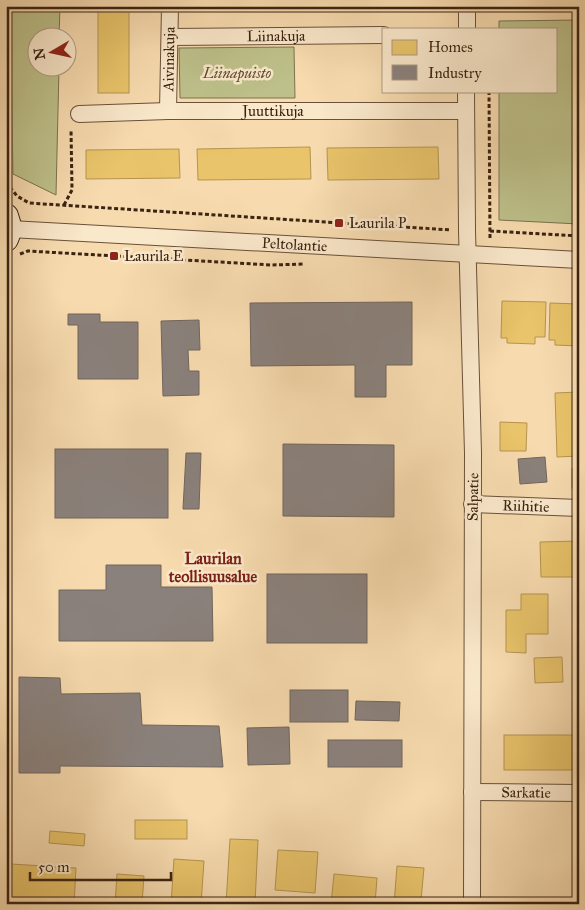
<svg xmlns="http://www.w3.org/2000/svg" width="585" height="910" viewBox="0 0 585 910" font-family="'IM FELL Great Primer',serif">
	<rect width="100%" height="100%" fill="#f7dbaf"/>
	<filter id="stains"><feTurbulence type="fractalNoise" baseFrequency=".004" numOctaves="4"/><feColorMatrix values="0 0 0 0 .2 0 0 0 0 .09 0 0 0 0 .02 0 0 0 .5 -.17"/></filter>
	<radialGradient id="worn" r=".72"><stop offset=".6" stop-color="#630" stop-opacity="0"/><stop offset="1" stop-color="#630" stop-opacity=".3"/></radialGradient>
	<!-- green -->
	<g fill="#bdc08a" stroke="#7c724e">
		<path d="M10,6H60L59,37L38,38V68H59L56,195L13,174Z"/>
		<path d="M579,20V224L499,220V91H556V29H499V21Z"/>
		<path d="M294,47L295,98H180L179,48Z"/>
	</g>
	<!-- homes -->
	<g fill="#e9c46a" stroke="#b59450">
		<rect x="98" y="6" width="31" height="87"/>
		<path d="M310,147L311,179L198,180L197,149Z"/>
		<path d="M438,147L439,179L328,180L327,148Z"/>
		<path d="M179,149L180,178L86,179V150Z"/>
		<path d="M502,301L546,302L545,337H535V344L507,343V338H501Z"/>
		<path d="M550,303L579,304V346L555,345V340H549Z"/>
		<path d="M579,392V456L557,457L555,393Z"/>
		<path d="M500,422L527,423L526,451H500Z"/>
		<rect x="572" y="469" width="7" height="19"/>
		<path d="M579,541V577H541L540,542Z"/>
		<path d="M521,594H548V634H526V653L506,652V610H521Z"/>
		<path d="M562,657L563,682L535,683L534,658Z"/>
		<rect x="504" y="735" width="75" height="35"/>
		<rect x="135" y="820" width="52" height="19"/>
		<path d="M50,831L85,834L84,846L49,843Z"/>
		<path d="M230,839L258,840L255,904H226Z"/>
		<path d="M278,850L318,852L315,893L275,890Z"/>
		<path d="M174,859L204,861L201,904H171Z"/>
		<path d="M11,864L76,868L74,904L9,901Z"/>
		<path d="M397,866L424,868L421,900L442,904H394Z"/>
		<path d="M117,874L144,876L142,904H115Z"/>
		<path d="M334,874L377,878L375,904H331Z"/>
		<path d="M277,898L299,900V904H277Z"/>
	</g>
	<!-- industry -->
	<g fill="#8a817c" stroke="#72655c">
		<path d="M412,302V365H386V397H355V365L251,366L250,303Z"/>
		<path d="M68,314H100V322H138V379H78V325H68Z"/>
		<path d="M199,320L200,350H188L189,371H199V395L163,396L161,321Z"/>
		<path d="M283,444L394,445V517L283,516Z"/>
		<rect x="55" y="449" width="113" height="69"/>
		<path d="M186,453H201L199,509H183Z"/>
		<path d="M545,457L547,482L520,484L518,459Z"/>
		<path d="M106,565H161V587H212L213,641H59V590H106Z"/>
		<rect x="267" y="574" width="100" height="69"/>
		<path d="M19,677L60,678L61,694L140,693L142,725L219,726L223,767L60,766V773H19Z"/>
		<rect x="290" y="690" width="58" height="32"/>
		<path d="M356,701L400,702L399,721L355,720Z"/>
		<path d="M289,727L290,764L248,765L247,728Z"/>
		<rect x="328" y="740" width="74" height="27"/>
	</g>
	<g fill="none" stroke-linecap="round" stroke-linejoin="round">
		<!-- street casing -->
		<g stroke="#6a5139" stroke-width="18">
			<g id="street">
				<path d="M467,29V6"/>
				<path id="s1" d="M170,37L384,35"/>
				<path d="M466,91L467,231L473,453L472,904"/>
				<path id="s2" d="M168,111L170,6"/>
				<path id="s3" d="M79,114L168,111H466"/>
				<path id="s4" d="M10,229L579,260"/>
				<path id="s5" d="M472,504L579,508"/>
				<path id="s6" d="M472,792L579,793"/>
			</g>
		</g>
		<!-- secondary casing -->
		<g stroke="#3b2312" stroke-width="26">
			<path id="secondary" d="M6,216L10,229L6,239"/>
		</g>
		<!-- path -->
		<g stroke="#3b2312" stroke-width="3" stroke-dasharray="4 2.5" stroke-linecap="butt">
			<path d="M489,91L490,239"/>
			<path d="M6,182L17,196L29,203L451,230"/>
			<path d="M64,205L72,190L71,129"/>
			<path d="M490,231L579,236"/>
			<path d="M20,254L28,251L271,265L305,264"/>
		</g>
		<!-- street -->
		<use href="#street" stroke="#fae8cb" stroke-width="16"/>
		<!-- secondary -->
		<use href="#secondary" stroke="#fae8cb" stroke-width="24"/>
	</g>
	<!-- markers -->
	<g fill="#8f2418" stroke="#fae8cb" stroke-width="2">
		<rect x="334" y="218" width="10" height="10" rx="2.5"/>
		<rect x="109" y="251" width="10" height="10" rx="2.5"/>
	</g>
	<g text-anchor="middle" stroke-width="5" stroke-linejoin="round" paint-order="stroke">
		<!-- street labels -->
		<g font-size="15" fill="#3b2312" stroke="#fae8cb">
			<text dy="5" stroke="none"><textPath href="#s1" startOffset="106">Liinakuja</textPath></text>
			<text dy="5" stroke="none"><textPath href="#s2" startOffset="52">Aivinakuja</textPath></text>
			<text dy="5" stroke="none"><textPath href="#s3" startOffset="194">Juuttikuja</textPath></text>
			<text dy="5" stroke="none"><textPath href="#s4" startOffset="285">Peltolantie</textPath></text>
			<text transform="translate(473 497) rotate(-89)" y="5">Salpatie</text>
			<text dy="5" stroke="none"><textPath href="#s5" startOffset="54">Riihitie</textPath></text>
			<text dy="5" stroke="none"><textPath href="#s6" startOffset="54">Sarkatie</textPath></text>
		</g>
		<!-- park labels -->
		<g font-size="15" font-style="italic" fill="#5c4a30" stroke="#fae8cb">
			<text x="237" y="78">Liinapuisto</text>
		</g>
		<!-- poi labels -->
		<g font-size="15" fill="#3b2312" stroke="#fae8cb" text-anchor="start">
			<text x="349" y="228">Laurila P</text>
			<text x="124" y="261">Laurila E</text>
		</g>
		<!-- neighbourhood labels -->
		<g font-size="16" font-weight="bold" fill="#7a1f14" stroke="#fae8cb">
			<text x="213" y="564">Laurilan<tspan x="213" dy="18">teollisuusalue</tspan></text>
		</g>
	</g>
	<!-- margin -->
	<rect width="585" height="910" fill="none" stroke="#f7dbaf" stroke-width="25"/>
	<rect x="8" y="8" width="570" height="895" fill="none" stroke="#3b2312" stroke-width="2.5"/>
	<rect x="12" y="12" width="560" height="885" fill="none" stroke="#3b2312"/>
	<!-- legend -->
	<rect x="382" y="28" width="175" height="65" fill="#fae8cb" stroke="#ae9981"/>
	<rect x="392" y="40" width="25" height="15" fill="#e9c46a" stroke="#ae9981"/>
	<text x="428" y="52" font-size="15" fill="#3b2312">Homes</text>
	<rect x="392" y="65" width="25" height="15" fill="#8a817c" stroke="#ae9981"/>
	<text x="428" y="78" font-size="15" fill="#3b2312">Industry</text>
	<!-- north arrow -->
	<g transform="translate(52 52) rotate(261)"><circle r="24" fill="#fae8cb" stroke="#ae9981"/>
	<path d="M0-4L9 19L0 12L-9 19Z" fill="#8f2418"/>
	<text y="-8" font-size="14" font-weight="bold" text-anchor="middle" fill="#3b2312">N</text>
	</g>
	<!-- scale -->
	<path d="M30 872v8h141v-8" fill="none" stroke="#3b2312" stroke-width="2.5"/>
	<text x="38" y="872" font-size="15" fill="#3b2312" stroke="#fae8cb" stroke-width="4" paint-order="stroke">50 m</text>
	<rect width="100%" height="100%" filter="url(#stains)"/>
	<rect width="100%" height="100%" fill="url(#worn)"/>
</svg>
